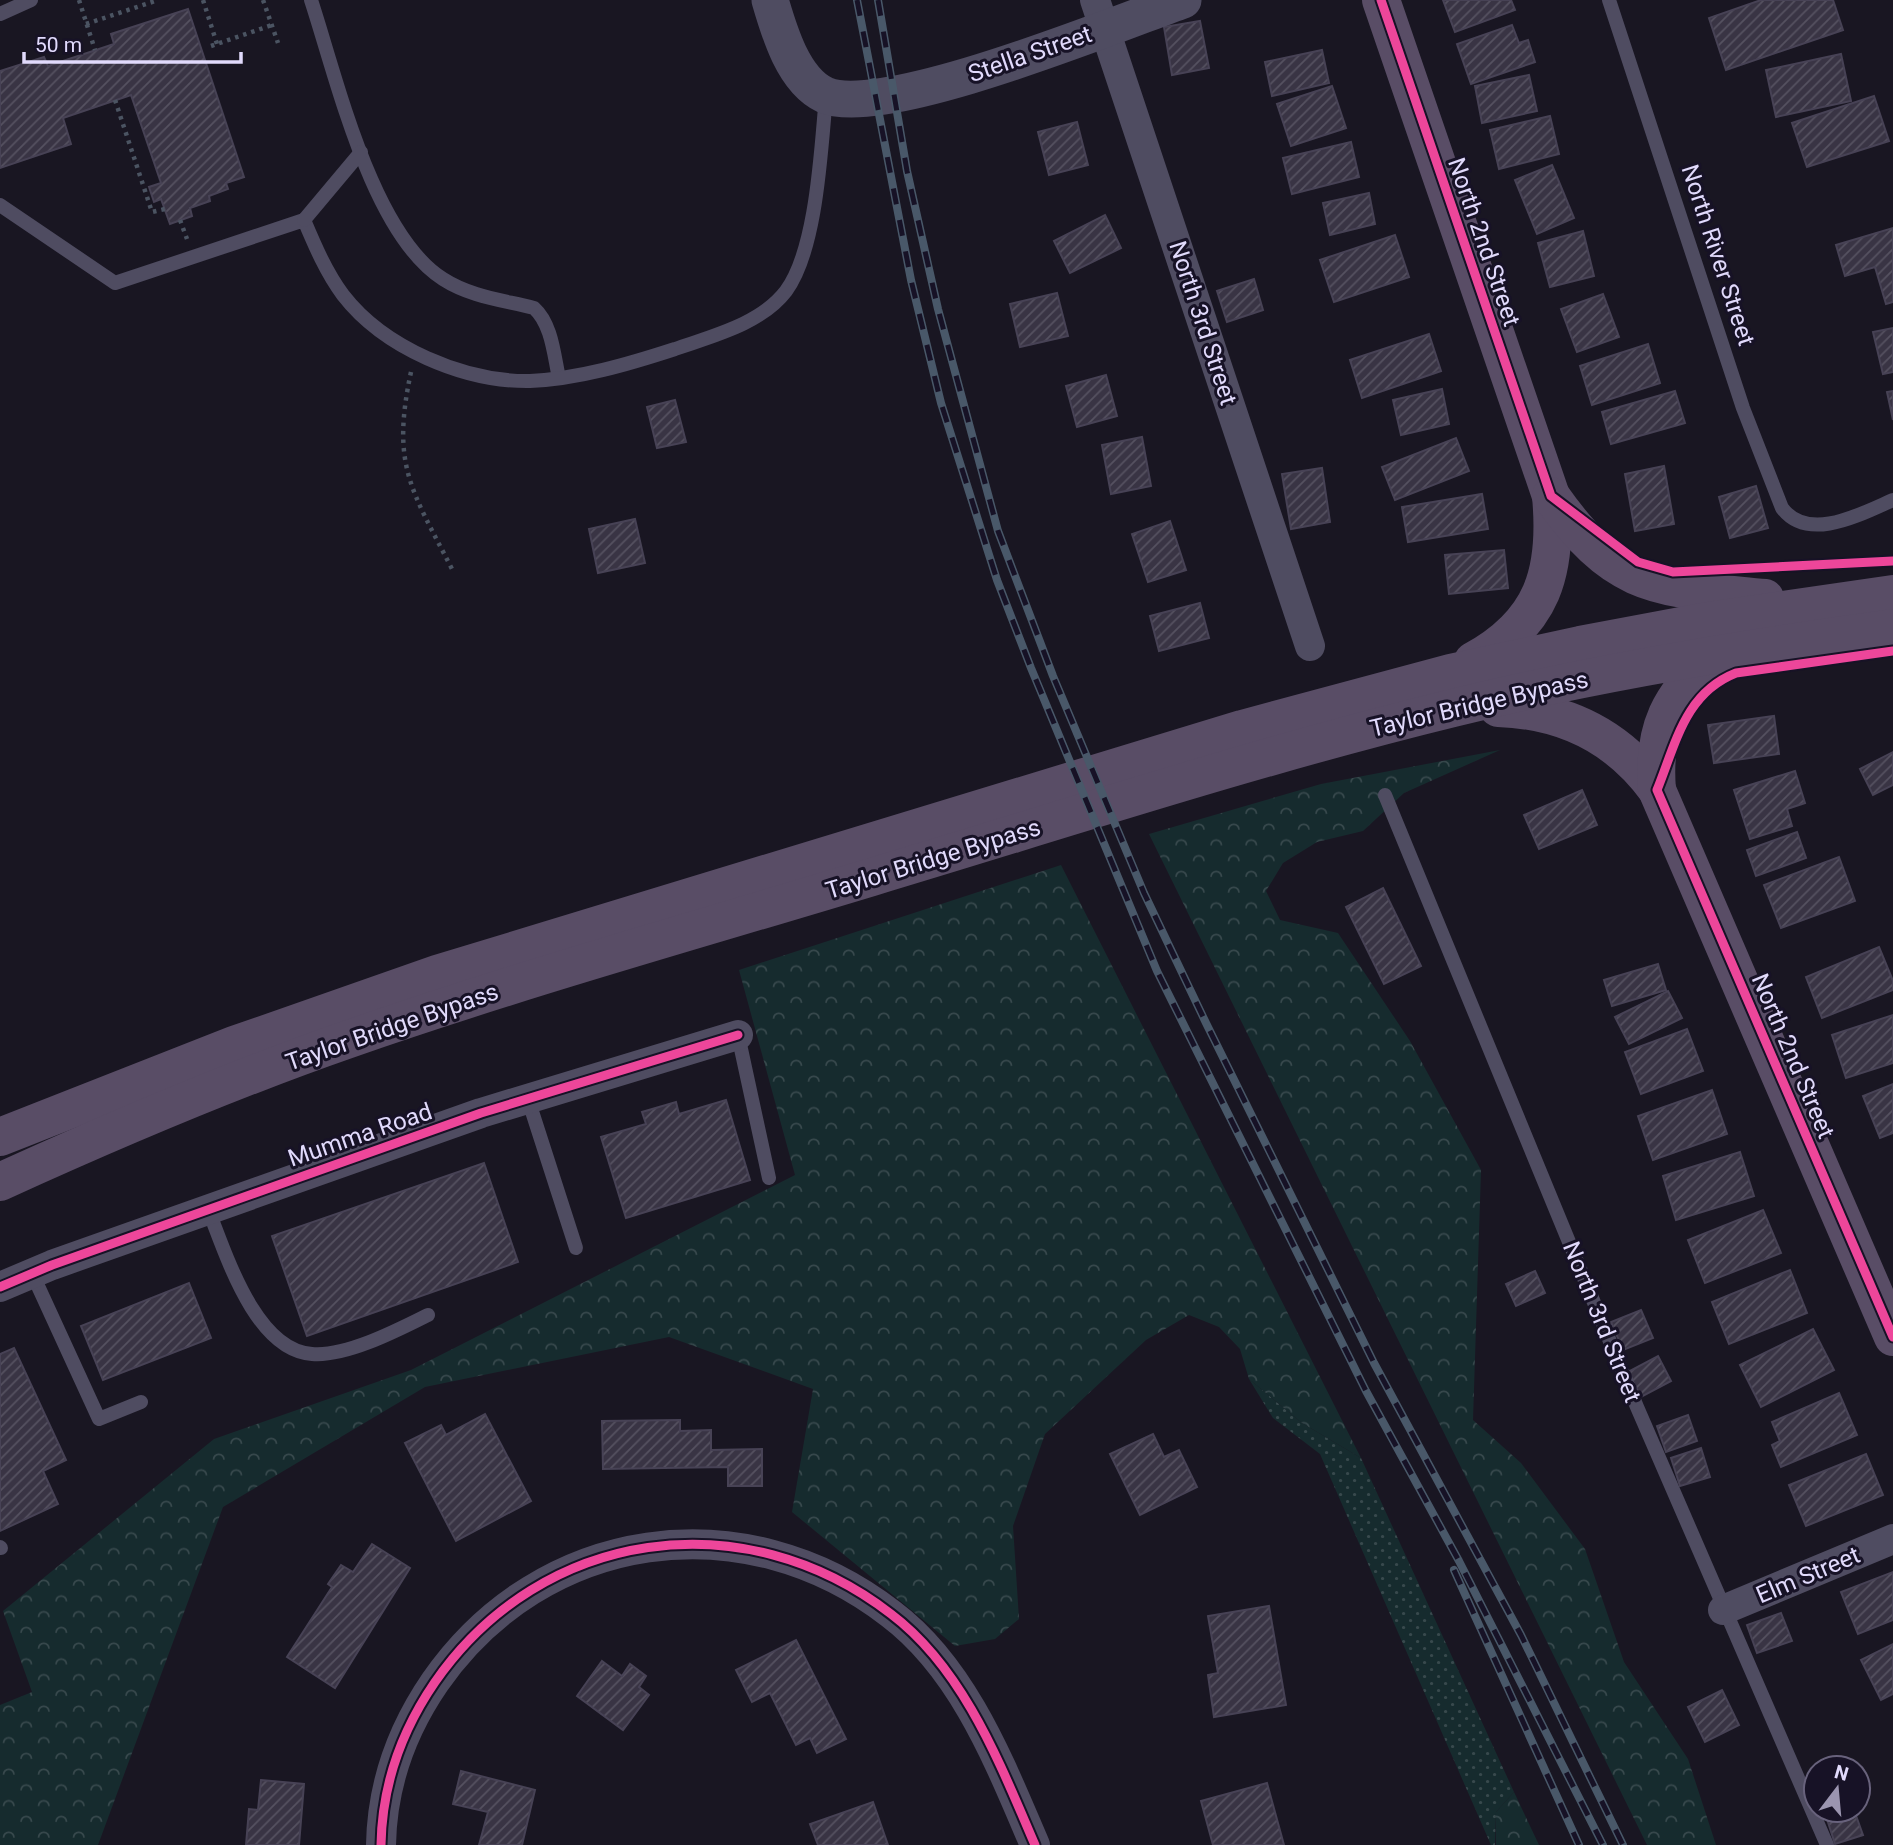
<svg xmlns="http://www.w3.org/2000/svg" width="1893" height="1845" viewBox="0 0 1893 1845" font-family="Roboto,sans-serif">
	<defs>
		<pattern id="green-dots" width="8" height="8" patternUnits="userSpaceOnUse" patternTransform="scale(1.75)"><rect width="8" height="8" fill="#162b2e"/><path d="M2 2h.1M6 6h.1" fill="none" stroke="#38494d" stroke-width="1.8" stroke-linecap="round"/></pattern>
		<pattern id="forest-crowns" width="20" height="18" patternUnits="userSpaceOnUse" patternTransform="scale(1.75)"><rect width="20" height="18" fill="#162b2e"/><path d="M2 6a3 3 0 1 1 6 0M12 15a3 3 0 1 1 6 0" fill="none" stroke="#38494d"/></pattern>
		<pattern id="building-hatch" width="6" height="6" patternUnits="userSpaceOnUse" patternTransform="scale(1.75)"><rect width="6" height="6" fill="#393444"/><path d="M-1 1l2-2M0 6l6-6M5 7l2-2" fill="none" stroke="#555160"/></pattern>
	</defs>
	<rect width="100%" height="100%" fill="#191622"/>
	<!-- green -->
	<path fill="url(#green-dots)" d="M1249,1379L1302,1423L1361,1458L1514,1792L1496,1812L1495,1845H1491L1320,1454L1273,1418Z"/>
	<!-- forest -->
	<g fill="url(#forest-crowns)">
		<path d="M1500,750L1404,793L1363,831L1317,842L1283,863L1266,891L1280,920L1338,933L1410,1041L1481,1170L1473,1420L1521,1463L1585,1549L1624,1662L1688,1759L1716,1845H1647L1149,834L1321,784Z"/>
		<path d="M1061,865L1361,1458L1302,1423L1249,1379L1240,1349L1219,1327L1189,1315L1146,1340L1045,1434L1013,1526L1019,1619L995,1639L955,1646L792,1512L813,1389L669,1337L425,1387L223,1507L98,1845H0V1705L32,1692L3,1611L214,1439L411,1370L795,1175L739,970Z"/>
		<path d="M1514,1792L1539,1845H1496V1812Z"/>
	</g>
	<!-- building -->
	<g fill="url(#building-hatch)" stroke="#474255" stroke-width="2">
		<path d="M1443,0H1511L1515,10L1455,32Z"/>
		<path d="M1761,0H1833L1843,30L1726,70L1709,18Z"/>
		<path d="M188,9L244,177L226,183L228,189L209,196L210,201L190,208L192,216L170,224L161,199L154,202L149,187L161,183L131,95L63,118L71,144L0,168V71L44,57L48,66L114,44L111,34Z"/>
		<path d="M1200,21L1209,68L1172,75L1164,27Z"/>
		<path d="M1512,25L1519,43L1528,40L1535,62L1471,84L1457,44Z"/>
		<path d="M1322,50L1329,83L1272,96L1265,62Z"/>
		<path d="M1841,54L1851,101L1776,117L1766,70Z"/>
		<path d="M1529,75L1537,111L1482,123L1475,86Z"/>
		<path d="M1332,86L1346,128L1291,146L1277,104Z"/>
		<path d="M1874,96L1889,141L1807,167L1792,123Z"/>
		<path d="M1550,116L1559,154L1499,169L1490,130Z"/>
		<path d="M1077,122L1088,165L1049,175L1038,132Z"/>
		<path d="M1351,142L1359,177L1292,194L1283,158Z"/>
		<path d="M1552,165L1574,218L1537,234L1515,180Z"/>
		<path d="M1369,193L1375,224L1330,235L1323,203Z"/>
		<path d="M1105,215L1121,248L1070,273L1054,241Z"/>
		<path d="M1893,228V302L1886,304L1875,267L1845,276L1836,245Z"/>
		<path d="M1583,231L1594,276L1550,287L1538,243Z"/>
		<path d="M1395,235L1409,277L1334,302L1320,260Z"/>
		<path d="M1254,279L1263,310L1227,322L1217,291Z"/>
		<path d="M1057,293L1068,336L1020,347L1010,304Z"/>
		<path d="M1603,294L1619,337L1577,352L1561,309Z"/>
		<path d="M1893,328V372L1883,374L1873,332Z"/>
		<path d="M1429,334L1441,371L1362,398L1350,360Z"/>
		<path d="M1648,344L1660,383L1592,405L1580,366Z"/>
		<path d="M1106,375L1117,416L1077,427L1066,386Z"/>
		<path d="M1442,389L1449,424L1401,435L1393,400Z"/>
		<path d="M1675,391L1685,423L1611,444L1602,412Z"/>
		<path d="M1893,391V420L1887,392Z"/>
		<path d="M675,400L686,442L657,448L647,407Z"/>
		<path d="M1142,437L1151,486L1111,494L1102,445Z"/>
		<path d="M1456,438L1469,471L1395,500L1382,467Z"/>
		<path d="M1664,466L1674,524L1635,531L1625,474Z"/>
		<path d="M1322,468L1330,522L1291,529L1282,474Z"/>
		<path d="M1756,486L1768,528L1730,538L1719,497Z"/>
		<path d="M1482,494L1488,529L1408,542L1402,507Z"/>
		<path d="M635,519L645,563L598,573L589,529Z"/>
		<path d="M1170,521L1186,570L1148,582L1132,534Z"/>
		<path d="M1504,550L1508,588L1449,594L1445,555Z"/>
		<path d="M1200,603L1209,638L1159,651L1150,616Z"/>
		<path d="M1774,716L1779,754L1714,763L1708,725Z"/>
		<path d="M1893,752V785L1873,795L1860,769Z"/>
		<path d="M1795,771L1805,803L1787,809L1792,826L1750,839L1734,790Z"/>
		<path d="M1582,790L1597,825L1539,849L1524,815Z"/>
		<path d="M1797,832L1806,858L1756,876L1747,850Z"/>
		<path d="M1839,857L1855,901L1781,928L1764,885Z"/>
		<path d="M1383,888L1421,966L1384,984L1346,907Z"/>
		<path d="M1879,947L1893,981V990L1822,1018L1806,977Z"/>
		<path d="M1658,964L1666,990L1612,1006L1604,980Z"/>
		<path d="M1668,991L1682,1018L1629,1044L1615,1017Z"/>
		<path d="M1893,1015V1063L1846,1078L1832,1035Z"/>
		<path d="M1687,1029L1703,1071L1641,1094L1625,1052Z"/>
		<path d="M1893,1084V1133L1880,1138L1863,1096Z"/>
		<path d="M1712,1090L1727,1134L1653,1160L1638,1116Z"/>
		<path d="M726,1100L750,1180L626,1218L601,1137L646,1124L642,1112L676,1102L679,1114Z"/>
		<path d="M1740,1152L1754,1196L1676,1220L1663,1176Z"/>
		<path d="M484,1163L518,1262L307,1336L272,1236Z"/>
		<path d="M1763,1210L1781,1253L1705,1283L1688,1240Z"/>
		<path d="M1790,1270L1807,1313L1729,1344L1712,1302Z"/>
		<path d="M1535,1271L1545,1293L1516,1306L1506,1284Z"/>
		<path d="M189,1283L211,1338L103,1380L81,1326Z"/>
		<path d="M1641,1310L1653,1338L1623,1350L1611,1322Z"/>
		<path d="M1813,1329L1834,1370L1761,1407L1740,1365Z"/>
		<path d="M14,1348L66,1460L43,1471L58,1504L0,1531V1354Z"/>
		<path d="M1658,1356L1671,1381L1641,1397L1628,1372Z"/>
		<path d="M1839,1393L1857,1435L1781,1467L1772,1445L1780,1441L1772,1422Z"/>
		<path d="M485,1414L531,1501L456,1541L405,1443L441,1425L446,1435Z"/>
		<path d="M1688,1415L1697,1441L1666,1452L1657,1426Z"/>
		<path d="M680,1420V1431L711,1430V1450L762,1449V1486H728V1467L603,1469L602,1421Z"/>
		<path d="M1153,1434L1164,1457L1179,1450L1197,1487L1140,1515L1110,1454Z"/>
		<path d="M1701,1448L1710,1477L1680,1486L1671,1458Z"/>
		<path d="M1866,1454L1883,1495L1806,1526L1789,1485Z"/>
		<path d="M372,1544L410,1568L335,1688L287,1657L332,1587L328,1584L341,1565L353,1572Z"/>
		<path d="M1893,1572V1620L1858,1634L1841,1592Z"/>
		<path d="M1269,1606L1286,1705L1214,1717L1208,1675L1218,1673L1208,1616Z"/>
		<path d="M1781,1613L1792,1641L1757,1653L1747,1625Z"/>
		<path d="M796,1640L846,1739L817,1753L810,1738L796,1745L770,1693L752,1702L736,1670Z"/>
		<path d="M1893,1644V1694L1881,1700L1861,1660Z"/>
		<path d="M602,1661L622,1676L630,1664L646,1676L639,1687L649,1695L623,1730L577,1696Z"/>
		<path d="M1722,1690L1739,1725L1705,1742L1688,1707Z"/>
		<path d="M461,1771L535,1790L522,1845H479L488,1812L453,1804Z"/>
		<path d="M261,1780L304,1784L299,1845H246L249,1809L258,1810Z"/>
		<path d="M1267,1783L1284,1845H1213L1201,1801Z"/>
		<path d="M873,1802L888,1845H818L810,1824Z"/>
		<path d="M1835,1810H1854L1863,1835L1835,1844L1825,1813Z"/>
	</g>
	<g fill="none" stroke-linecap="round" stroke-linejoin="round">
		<!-- path -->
		<g stroke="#4b5462" stroke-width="4.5" stroke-dasharray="3.5 5" stroke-linecap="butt">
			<path d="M79,0L95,50"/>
			<path d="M203,0L217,44"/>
			<path d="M263,0L278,43"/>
			<path d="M86,24L158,0"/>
			<path d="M211,46L272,25"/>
			<path d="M115,100L152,212L165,209"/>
			<path d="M180,220L187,239"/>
			<path d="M411,372C391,465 411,489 452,569"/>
		</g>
		<!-- service -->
		<g stroke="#4f4c61" stroke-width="14">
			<path d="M311,0C337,79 372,234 443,279C471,297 503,300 534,308C552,324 554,356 559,378"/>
			<path d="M1609,0L1743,408L1782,508C1808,543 1861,514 1893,500"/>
			<path d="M0,14L31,0"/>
			<path d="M0,205L115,283L304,220C315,246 326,272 343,295C384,348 464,382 530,381C578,379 629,364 675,349C712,336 761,324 786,291C817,249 821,148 826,96"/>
			<path d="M304,220L361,152"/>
			<path d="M1385,795L1637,1407L1827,1845"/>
			<path d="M738,1035L769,1178"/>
			<path d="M528,1099L576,1248"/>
			<path d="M208,1209C226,1254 255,1350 312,1354C346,1357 398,1330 428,1315"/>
			<path d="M32,1273L99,1419L141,1402"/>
			<path d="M0,1547L1,1548"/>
		</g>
		<!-- minor -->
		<g stroke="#4f4c61" stroke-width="30">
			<path d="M1095,0L1310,646"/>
			<path d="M0,1287L52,1265L481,1113L738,1035"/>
			<path d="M1723,1610L1893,1539"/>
			<path d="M381,1845C382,1786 402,1730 435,1682C542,1528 744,1500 891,1614C964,1669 1000,1764 1035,1845"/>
		</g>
		<!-- tertiary -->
		<path stroke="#4f4c61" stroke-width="37" d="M770,0C779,31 793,80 825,95C883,120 1116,24 1183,0"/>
		<!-- primary -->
		<g stroke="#594d66" stroke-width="38">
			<path d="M1381,0L1551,496C1558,572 1543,623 1473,661"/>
			<path d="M1551,496C1618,591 1657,587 1765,598"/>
			<path d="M1498,708C1565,710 1618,736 1657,790L1893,1337"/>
			<path d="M1657,790C1652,728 1670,696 1714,655"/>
			<path d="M0,1137L234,1045L437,974L1242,729L1450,673L1580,645L1708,621L1893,594"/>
			<path d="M0,1182C114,1130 231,1080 349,1039C521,979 697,930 872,877C1065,819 1257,756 1453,708C1598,672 1746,648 1893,628"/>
		</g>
		<!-- rail casing -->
		<g stroke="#495869" stroke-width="8">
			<g id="rail">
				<path d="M857,0L911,280L941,403L997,580L1031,668L1157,971L1366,1391L1459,1561L1603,1845"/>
				<path d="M878,0L907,171L938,309L998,531L1053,676L1144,893L1206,1023L1374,1363L1521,1635L1623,1845"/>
				<path d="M1454,1570L1579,1845"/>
			</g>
		</g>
		<!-- rail -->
		<use href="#rail" stroke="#171226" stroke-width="5" stroke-dasharray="16" stroke-linecap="butt"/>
		<!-- cycleway casing -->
		<g stroke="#171226" stroke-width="13">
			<g id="cycleway">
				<path d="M1381,0L1551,496L1638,562L1673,572L1893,561"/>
				<path d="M1893,651L1736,673C1685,693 1676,743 1657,790L1893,1337"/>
				<path d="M0,1287L52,1265L481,1113L738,1035"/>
				<path d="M381,1845C382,1786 402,1730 435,1682C542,1528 744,1500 891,1614C964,1669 1000,1764 1035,1845"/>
			</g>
		</g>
		<!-- cycleway -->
		<use href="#cycleway" stroke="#ed469a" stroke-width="9"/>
	</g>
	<g text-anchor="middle" stroke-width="6" stroke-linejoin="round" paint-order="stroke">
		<!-- street labels -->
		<g font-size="24" fill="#e1dafc" stroke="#171226">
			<text transform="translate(1030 54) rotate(-19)" y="8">Stella Street</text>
			<text transform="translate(1484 242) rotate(71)" y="8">North 2nd Street</text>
			<text transform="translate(1718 255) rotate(72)" y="8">North River Street</text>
			<text transform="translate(1203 323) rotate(72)" y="8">North 3rd Street</text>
			<text transform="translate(1479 704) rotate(-13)" y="8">Taylor Bridge Bypass</text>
			<text transform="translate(933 859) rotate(-17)" y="8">Taylor Bridge Bypass</text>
			<text transform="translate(392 1027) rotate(-19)" y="8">Taylor Bridge Bypass</text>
			<text transform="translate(1793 1056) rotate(67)" y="8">North 2nd Street</text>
			<text transform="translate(360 1135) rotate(-19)" y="8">Mumma Road</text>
			<text transform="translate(1602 1322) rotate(68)" y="8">North 3rd Street</text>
			<text transform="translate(1808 1575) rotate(-23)" y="8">Elm Street</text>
		</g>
	</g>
	<!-- north arrow -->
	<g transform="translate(1837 1789) rotate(16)"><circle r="33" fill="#171226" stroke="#68627c" stroke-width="2"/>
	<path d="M0-5L12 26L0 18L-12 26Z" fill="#9b95b0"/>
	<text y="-10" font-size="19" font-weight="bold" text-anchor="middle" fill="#e1dafc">N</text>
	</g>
	<!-- scale -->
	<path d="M24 52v10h217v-10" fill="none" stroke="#e1dafc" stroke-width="3.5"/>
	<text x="35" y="52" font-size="21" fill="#e1dafc" stroke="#171226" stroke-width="5" paint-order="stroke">50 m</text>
</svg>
